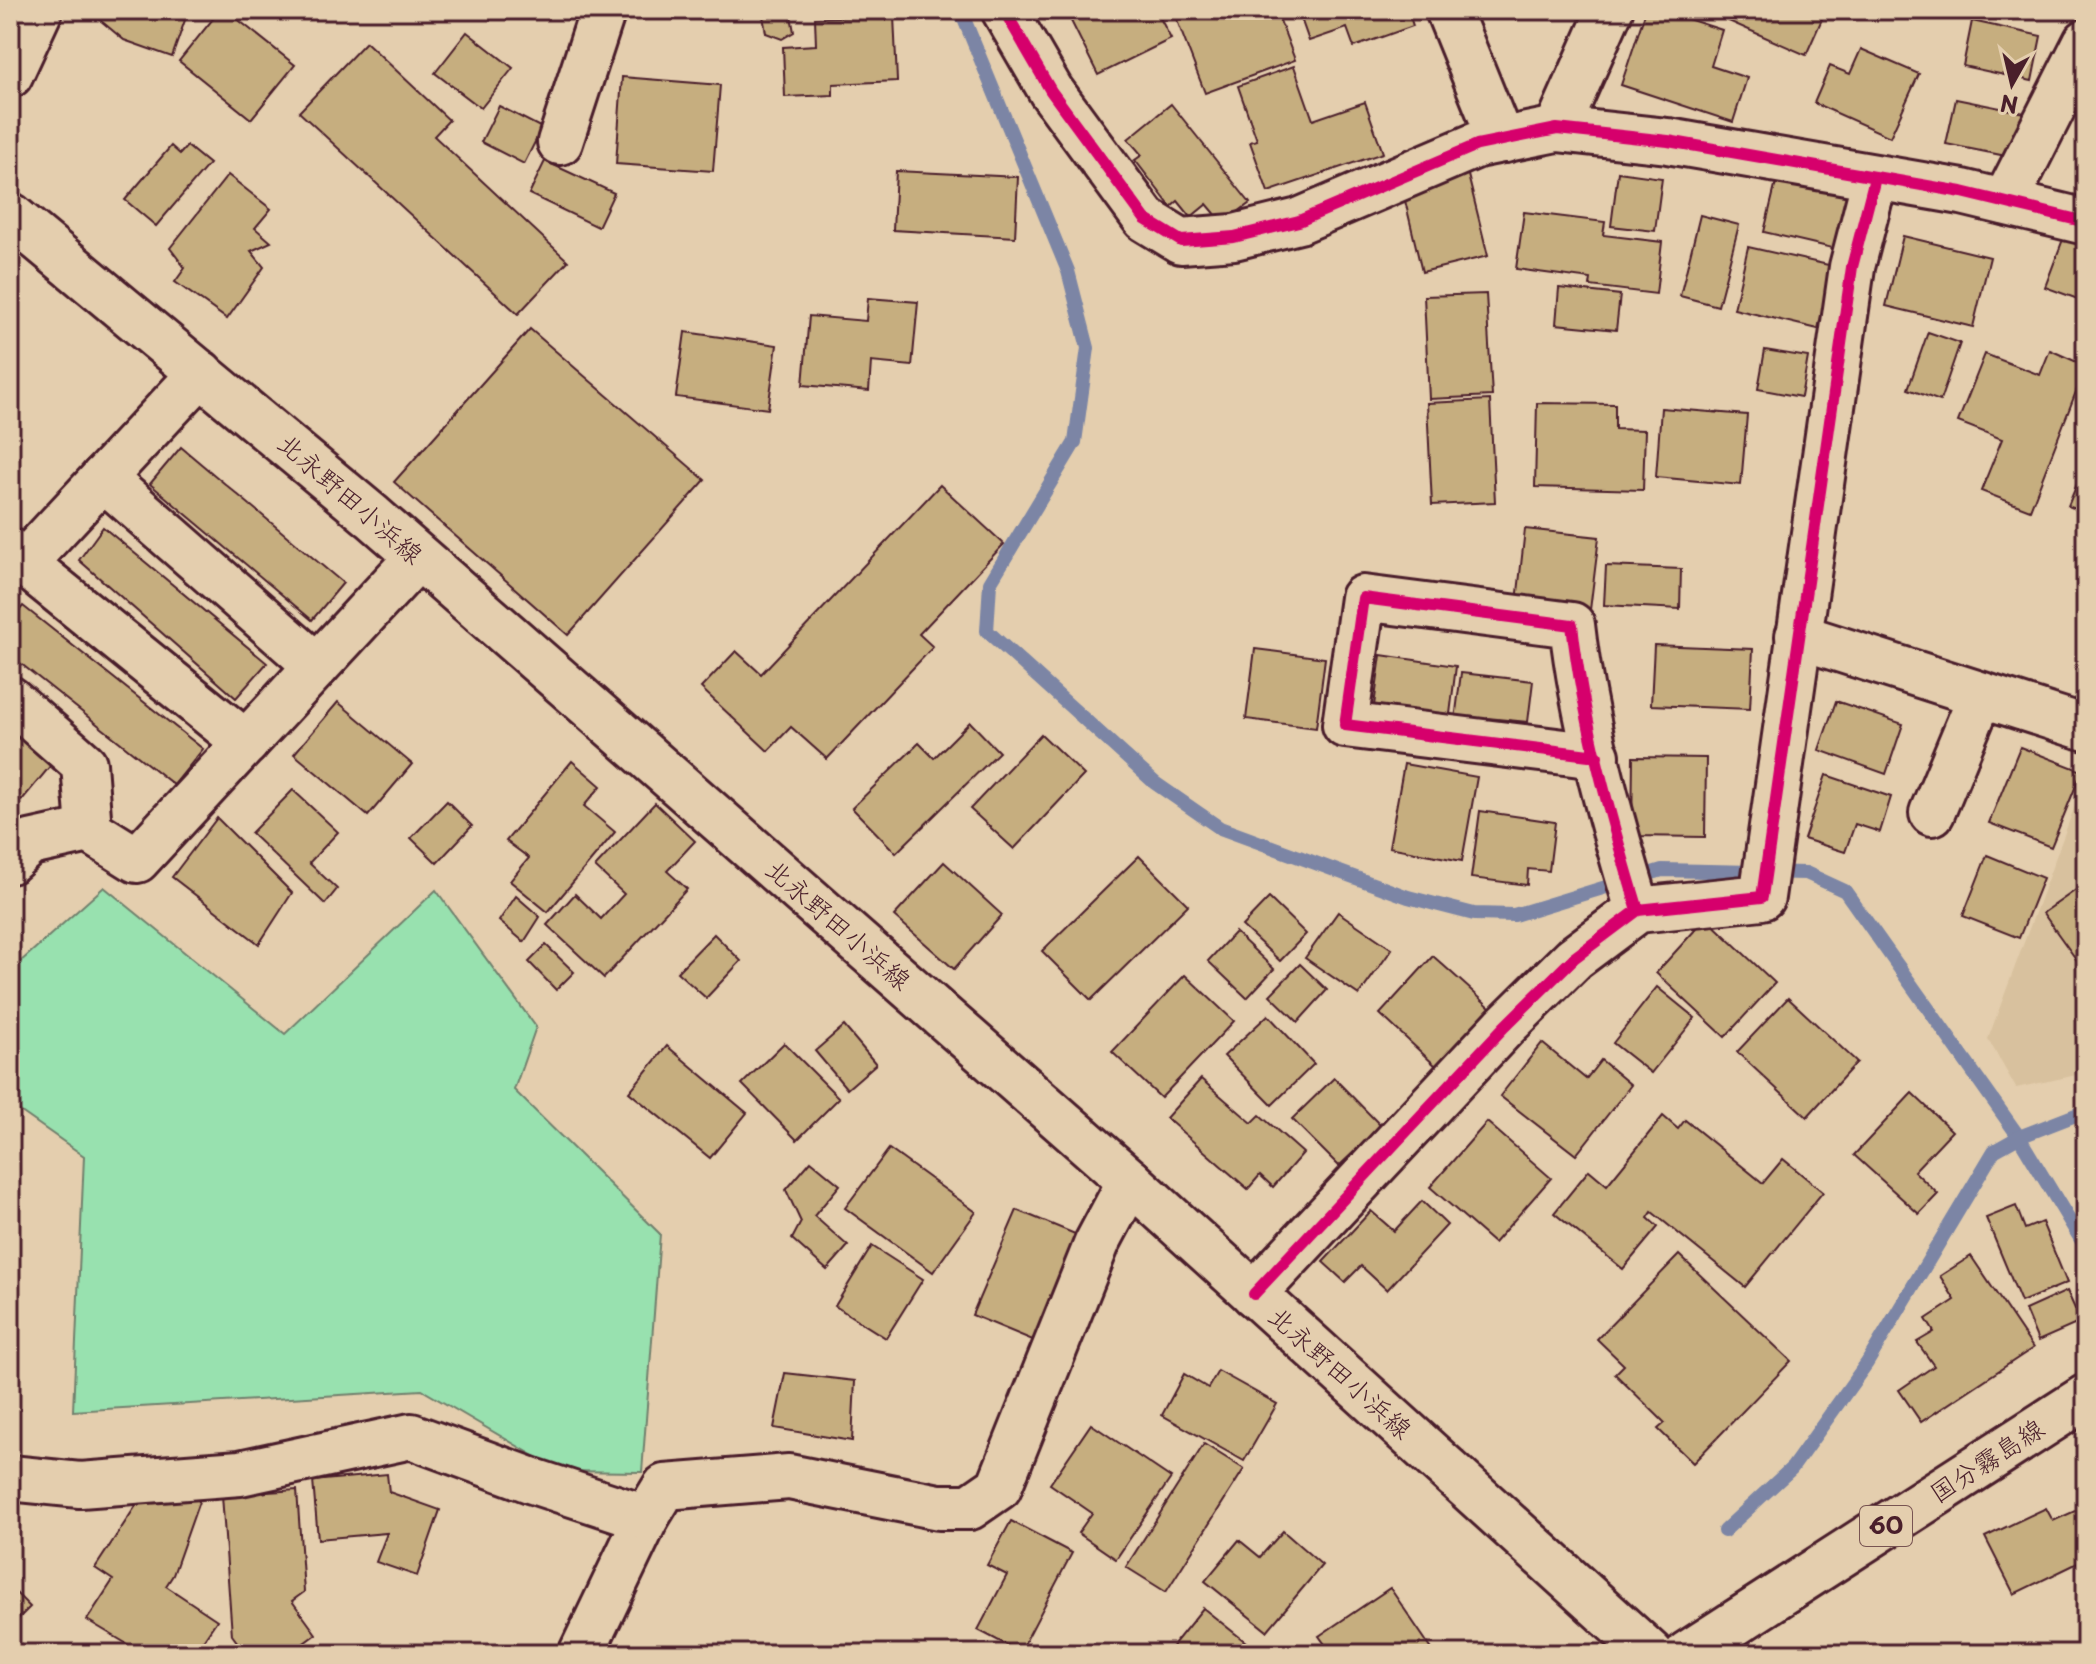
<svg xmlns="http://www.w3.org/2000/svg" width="2096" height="1664" viewBox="0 0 2096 1664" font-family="'Playpen Sans','Klee One',sans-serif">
	<rect width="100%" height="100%" fill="#e4ceae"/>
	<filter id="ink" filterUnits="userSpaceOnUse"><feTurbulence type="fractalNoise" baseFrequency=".0125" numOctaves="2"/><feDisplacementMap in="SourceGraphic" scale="16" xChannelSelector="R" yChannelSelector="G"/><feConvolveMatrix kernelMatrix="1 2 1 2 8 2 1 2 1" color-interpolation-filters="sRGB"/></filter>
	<g filter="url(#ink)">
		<!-- built -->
		<path fill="#d8c19e" d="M2086,776V1073L2016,1088L1988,1039Z"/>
		<!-- green -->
		<path fill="#98e1af" stroke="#71806d" stroke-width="2" d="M104,887L285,1034L436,890L536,1027L514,1090L660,1234L642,1472L560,1471L422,1390L73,1411L84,1156L10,1104V971Z"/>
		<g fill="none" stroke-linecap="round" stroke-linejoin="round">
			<!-- stream -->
			<g stroke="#7b85a5" stroke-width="14">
				<path d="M954,10L964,19L1068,271L1088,348L1075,442L990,583L987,631L1155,783L1220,828L1408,897L1474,914L1514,915L1662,870L1806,873L1845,891L2019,1137L2086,1248"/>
				<path d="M1724,1531L1792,1468L1867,1363L1994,1151L2019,1137L2086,1111"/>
			</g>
		</g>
		<!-- building -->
		<g fill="#c6ae7f" stroke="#4a1f2b" stroke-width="2">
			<path d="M88,10H157L185,20L172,57L124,40Z"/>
			<path d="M220,10H226L295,65L251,119L179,61Z"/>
			<path d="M762,10H790L794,32L782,39L766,33Z"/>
			<path d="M1072,10H1156L1171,39L1098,75L1067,13Z"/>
			<path d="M1173,10H1276L1295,60L1205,93Z"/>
			<path d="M1298,10H1408L1413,26L1354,47L1347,28L1309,41Z"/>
			<path d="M1646,10H1660L1722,30L1711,66L1747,78L1733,122L1621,85Z"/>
			<path d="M1728,10H1826L1806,55L1724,19Z"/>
			<path d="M894,16L897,81L833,84V95L785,97L783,47L816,45L815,18Z"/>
			<path d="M1972,21L2041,36L2032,81L1963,66Z"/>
			<path d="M467,32L513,68L481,108L435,73Z"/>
			<path d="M366,42L449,120L434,136L568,261L518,314L299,112Z"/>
			<path d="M1861,49L1919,74L1890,137L1814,103L1830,66L1850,74Z"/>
			<path d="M1294,66L1313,120L1365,102L1383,153L1268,192L1250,142L1257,140L1238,86Z"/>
			<path d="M622,77L720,85L713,171L616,164Z"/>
			<path d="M1956,99L2025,113L2016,158L1946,144Z"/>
			<path d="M1171,104L1250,203L1223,223L1207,204L1191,217L1178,201L1171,207L1135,160L1142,155L1128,139Z"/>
			<path d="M499,106L542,128L524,164L481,142Z"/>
			<path d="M171,146L180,154L187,146L209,164L156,226L125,200Z"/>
			<path d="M545,161L614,193L598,227L529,194Z"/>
			<path d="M896,171L1018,177L1015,237L893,230Z"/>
			<path d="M1467,171L1488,256L1422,272L1402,188Z"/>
			<path d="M1618,172L1662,178L1655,231L1611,226Z"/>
			<path d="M228,175L271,209L255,228L271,242L251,251L264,267L227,319L175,282L185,268L170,248Z"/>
			<path d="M1777,178L1853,196L1841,250L1764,232Z"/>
			<path d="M1524,212L1605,222L1603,235L1662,242L1656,294L1590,286L1591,279L1516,269Z"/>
			<path d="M1700,215L1739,225L1718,306L1680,296Z"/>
			<path d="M2068,226L2086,232V302L2045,287Z"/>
			<path d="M1903,236L1990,257L1973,327L1886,306Z"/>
			<path d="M1748,247L1833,266L1818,329L1734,309Z"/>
			<path d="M1559,288L1620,295L1616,330L1556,324Z"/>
			<path d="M1486,294L1492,396L1429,399L1424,296Z"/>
			<path d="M868,298L918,302L912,366L871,362L869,391L803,385L809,316L866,321Z"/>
			<path d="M530,329L705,480L568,635L394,482Z"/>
			<path d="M685,332L777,345L768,409L676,397Z"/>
			<path d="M1928,332L1960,343L1940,401L1908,389Z"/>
			<path d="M1765,350L1808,357L1801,397L1758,389Z"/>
			<path d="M2050,350L2086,366L2030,510L1981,491L2002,439L1958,422L1985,354L2040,375Z"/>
			<path d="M1490,400L1495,502L1432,505L1427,403Z"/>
			<path d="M1537,403L1615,404V429L1645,430L1643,490L1535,487Z"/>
			<path d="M1661,408L1747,415L1741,485L1656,477Z"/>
			<path d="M181,447L343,583L312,620L150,484Z"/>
			<path d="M2086,462V513L2068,506Z"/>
			<path d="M940,485L1004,544L919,634L933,647L827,759L791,727L768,751L701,688L736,651L761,674Z"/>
			<path d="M103,527L267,663L236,698L79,560Z"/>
			<path d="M1525,529L1599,537L1590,610L1517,602Z"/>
			<path d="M1606,566L1681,569L1680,609L1604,605Z"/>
			<path d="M23,606L203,749L174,785L10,655V622Z"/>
			<path d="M1654,645L1753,649L1750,709L1651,705Z"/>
			<path d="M1255,649L1325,658L1316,728L1246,719Z"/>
			<path d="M1381,655L1456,666L1448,730L1372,720Z"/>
			<path d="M1461,673L1533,681L1528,722L1488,718L1486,738L1453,735Z"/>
			<path d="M1836,701L1903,724L1886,774L1819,750Z"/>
			<path d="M338,702L412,764L368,816L294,754Z"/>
			<path d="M10,720L57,758L22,800L10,790Z"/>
			<path d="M970,722L999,752L896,853L852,808L919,743L934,758Z"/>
			<path d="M1041,734L1084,775L1014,849L970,809Z"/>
			<path d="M2020,747L2082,771L2051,847L1989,823Z"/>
			<path d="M1633,757L1706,758L1705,837L1632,836Z"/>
			<path d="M572,761L601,786L584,806L615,832L548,912L510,881L529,858L506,841Z"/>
			<path d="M1404,764L1477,777L1462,861L1389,847Z"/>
			<path d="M1826,775L1891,797L1880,832L1855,824L1845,852L1804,839Z"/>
			<path d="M293,790L338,832L309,863L337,889L325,904L251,833Z"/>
			<path d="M447,801L472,826L437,863L411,838Z"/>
			<path d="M655,803L695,841L667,871L687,889L604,978L547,925L575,894L601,919L624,894L595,867Z"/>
			<path d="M1480,811L1555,822L1549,871L1528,869L1527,885L1471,878Z"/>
			<path d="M217,818L292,893L259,944L172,877Z"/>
			<path d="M1987,855L2043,878L2019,938L1963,916Z"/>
			<path d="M1139,856L1188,905L1091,1000L1042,951Z"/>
			<path d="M944,862L1002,915L954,969L894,916Z"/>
			<path d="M2086,883V973L2043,913Z"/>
			<path d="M516,896L540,917L524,942L499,921Z"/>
			<path d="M1269,898L1306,934L1280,961L1242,926Z"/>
			<path d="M1338,912L1392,949L1359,995L1305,958Z"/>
			<path d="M1706,918L1775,983L1725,1037L1656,973Z"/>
			<path d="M1235,932L1274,969L1247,998L1208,961Z"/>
			<path d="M714,934L741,961L706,998L677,972Z"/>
			<path d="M546,945L574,972L556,990L529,962Z"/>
			<path d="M1433,956L1491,1008L1437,1067L1380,1014Z"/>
			<path d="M1300,964L1327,990L1298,1022L1270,995Z"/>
			<path d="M1185,975L1234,1021L1161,1098L1112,1052Z"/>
			<path d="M1657,987L1695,1018L1651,1073L1613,1043Z"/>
			<path d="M1788,998L1857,1062L1807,1117L1737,1052Z"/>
			<path d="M1268,1015L1314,1064L1272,1105L1224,1056Z"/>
			<path d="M844,1026L876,1064L847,1089L815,1051Z"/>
			<path d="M784,1043L839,1098L797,1140L742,1084Z"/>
			<path d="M1542,1043L1586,1079L1601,1060L1631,1085L1576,1155L1500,1096Z"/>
			<path d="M667,1046L747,1113L710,1158L629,1092Z"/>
			<path d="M1334,1078L1381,1126L1339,1166L1292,1119Z"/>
			<path d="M1201,1079L1252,1123L1260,1115L1303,1153L1273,1187L1260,1175L1248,1189L1166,1118Z"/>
			<path d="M1912,1093L1952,1131L1914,1171L1938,1194L1919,1214L1854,1155Z"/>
			<path d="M1663,1116L1678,1129L1685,1120L1763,1183L1783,1159L1823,1192L1745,1287L1652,1212L1648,1218L1658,1227L1623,1269L1554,1213L1589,1170L1607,1185Z"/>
			<path d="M1487,1122L1551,1178L1494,1243L1430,1187Z"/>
			<path d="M889,1149L976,1212L933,1272L845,1208Z"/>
			<path d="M811,1161L840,1185L814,1216L848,1246L827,1270L792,1239L801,1222L786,1190Z"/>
			<path d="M1422,1201L1447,1225L1387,1290L1361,1266L1345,1282L1323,1262L1371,1211L1394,1231Z"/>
			<path d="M2016,1206L2025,1229L2042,1222L2067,1283L2021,1302L1986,1218Z"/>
			<path d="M1017,1210L1080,1236L1035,1341L972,1315Z"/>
			<path d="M872,1246L923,1279L886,1338L835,1306Z"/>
			<path d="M1679,1255L1791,1361L1693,1463L1658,1429L1665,1423L1615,1374L1624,1365L1597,1339Z"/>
			<path d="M1971,1256L2033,1348L1921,1422L1899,1390L1934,1366L1917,1342L1934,1332L1926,1319L1955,1300L1940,1276Z"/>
			<path d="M2067,1291L2081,1322L2038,1341L2025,1310Z"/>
			<path d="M1218,1371L1277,1404L1244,1461L1162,1415L1184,1374L1208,1388Z"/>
			<path d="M785,1373L855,1381L852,1441L774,1428Z"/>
			<path d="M1091,1424L1171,1478L1116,1559L1078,1533L1092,1513L1050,1484Z"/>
			<path d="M1204,1444L1244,1469L1166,1592L1126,1567Z"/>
			<path d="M387,1474L389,1492L440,1510L417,1576L376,1562L387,1533L318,1539L313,1481Z"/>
			<path d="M203,1490L173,1575L166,1586L217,1620L194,1654H144L87,1620L113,1580L95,1568L145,1492Z"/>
			<path d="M297,1490L304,1592L292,1601L316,1634L289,1654H246L232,1635L222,1495Z"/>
			<path d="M2086,1506V1559L2014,1594L1985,1537L2046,1508L2053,1521Z"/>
			<path d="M1011,1521L1072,1553L1020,1652L978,1630L1007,1575L987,1565Z"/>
			<path d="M1283,1531L1322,1565L1267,1631L1205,1581L1239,1540L1260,1557Z"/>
			<path d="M10,1587L30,1607L10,1627Z"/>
			<path d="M1390,1588L1435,1654H1332L1319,1636Z"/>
			<path d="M1203,1608L1247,1643L1238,1654H1166Z"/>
		</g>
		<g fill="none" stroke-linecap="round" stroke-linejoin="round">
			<!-- street casing -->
			<g stroke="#4a1f2b" stroke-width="50">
				<g id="street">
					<path d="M1004,10L1051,91L1145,219L1181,241L1234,237L1299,221L1477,145L1557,129L1668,141L1962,192L2086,222"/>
					<path d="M1448,10L1495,126L1505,140"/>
					<path d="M10,75L40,10"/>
					<path d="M1557,129L1610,10"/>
					<path d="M560,142L603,10"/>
					<path d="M2005,202L2086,42"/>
					<path d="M103,478L317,666"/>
					<path d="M10,551L24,563L201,373"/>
					<path d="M24,563L246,743"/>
					<path d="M1798,636L2086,728"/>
					<path d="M10,699L84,764L89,830"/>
					<path d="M1597,756L1345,725L1363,598L1572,625C1583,721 1610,817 1638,910"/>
					<path d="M1932,813L1981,695"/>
					<path d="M10,861L30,843L89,830L137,860L418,557"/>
					<path d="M1254,1294L1504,1027L1574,958L1638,910L1762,897L1852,267L1875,178"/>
					<path d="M10,1478L80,1485L240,1473L411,1436L533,1481L646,1518L581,1654"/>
					<path d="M646,1518L665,1487L789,1477L939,1507H970L999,1487L1097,1243L1130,1181"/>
				</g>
			</g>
			<!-- secondary casing -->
			<g stroke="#4a1f2b" stroke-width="50">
				<path id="secondary" d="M10,215L373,517L547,669L1130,1181L1651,1654"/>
			</g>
			<!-- primary casing -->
			<g stroke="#4a1f2b" stroke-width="50">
				<path id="primary" d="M1687,1654L2086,1397"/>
			</g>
			<!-- street -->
			<use href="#street" stroke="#e4ceae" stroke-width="44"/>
			<!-- secondary -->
			<use href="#secondary" stroke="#e4ceae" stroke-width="44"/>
			<!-- primary -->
			<use href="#primary" stroke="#e4ceae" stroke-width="44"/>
			<!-- cycleway casing -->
			<g stroke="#e4ceae" stroke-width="17">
				<g id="cycleway">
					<path d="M1004,10L1051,91L1145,219L1181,241L1234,237L1299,221L1477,145L1557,129L1668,141L1962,192L2086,222"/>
					<path d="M1597,756L1345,725L1363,598L1572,625C1583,721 1610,817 1638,910"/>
					<path d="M1254,1294L1504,1027L1574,958L1638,910L1762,897L1852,267L1875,178"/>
				</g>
			</g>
			<!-- cycleway -->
			<use href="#cycleway" stroke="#d6006c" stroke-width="12"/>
		</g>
	</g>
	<g text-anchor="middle" stroke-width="8" stroke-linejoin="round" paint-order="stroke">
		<!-- shield labels -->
		<rect fill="#e4ceae" stroke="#785452" stroke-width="2" x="1860" y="1506" width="52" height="40" rx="6"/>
		<g font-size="24" font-weight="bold" fill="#4a1f2b">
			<text x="1886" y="1534">60</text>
		</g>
		<!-- street labels -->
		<g font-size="26" fill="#4a1f2b" stroke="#e4ceae">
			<text transform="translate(350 499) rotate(41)" y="9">北永野田小浜線</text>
			<text transform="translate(838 925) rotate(41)" y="9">北永野田小浜線</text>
			<text transform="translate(1340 1373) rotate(42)" y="9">北永野田小浜線</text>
			<text transform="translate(1987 1461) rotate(-33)" y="9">国分霧島線</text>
		</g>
	</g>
	<!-- margin -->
	<rect width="2096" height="1664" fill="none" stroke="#e4ceae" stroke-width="40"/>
	<rect x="20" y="20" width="2056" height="1624" fill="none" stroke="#4a1f2b" stroke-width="3" filter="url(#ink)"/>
	<!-- north arrow -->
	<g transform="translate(2012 84) rotate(188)" stroke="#e4ceae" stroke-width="6" paint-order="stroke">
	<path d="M0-6L14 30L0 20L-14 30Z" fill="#4a1f2b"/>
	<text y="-12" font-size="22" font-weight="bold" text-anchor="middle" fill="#4a1f2b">N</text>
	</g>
</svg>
